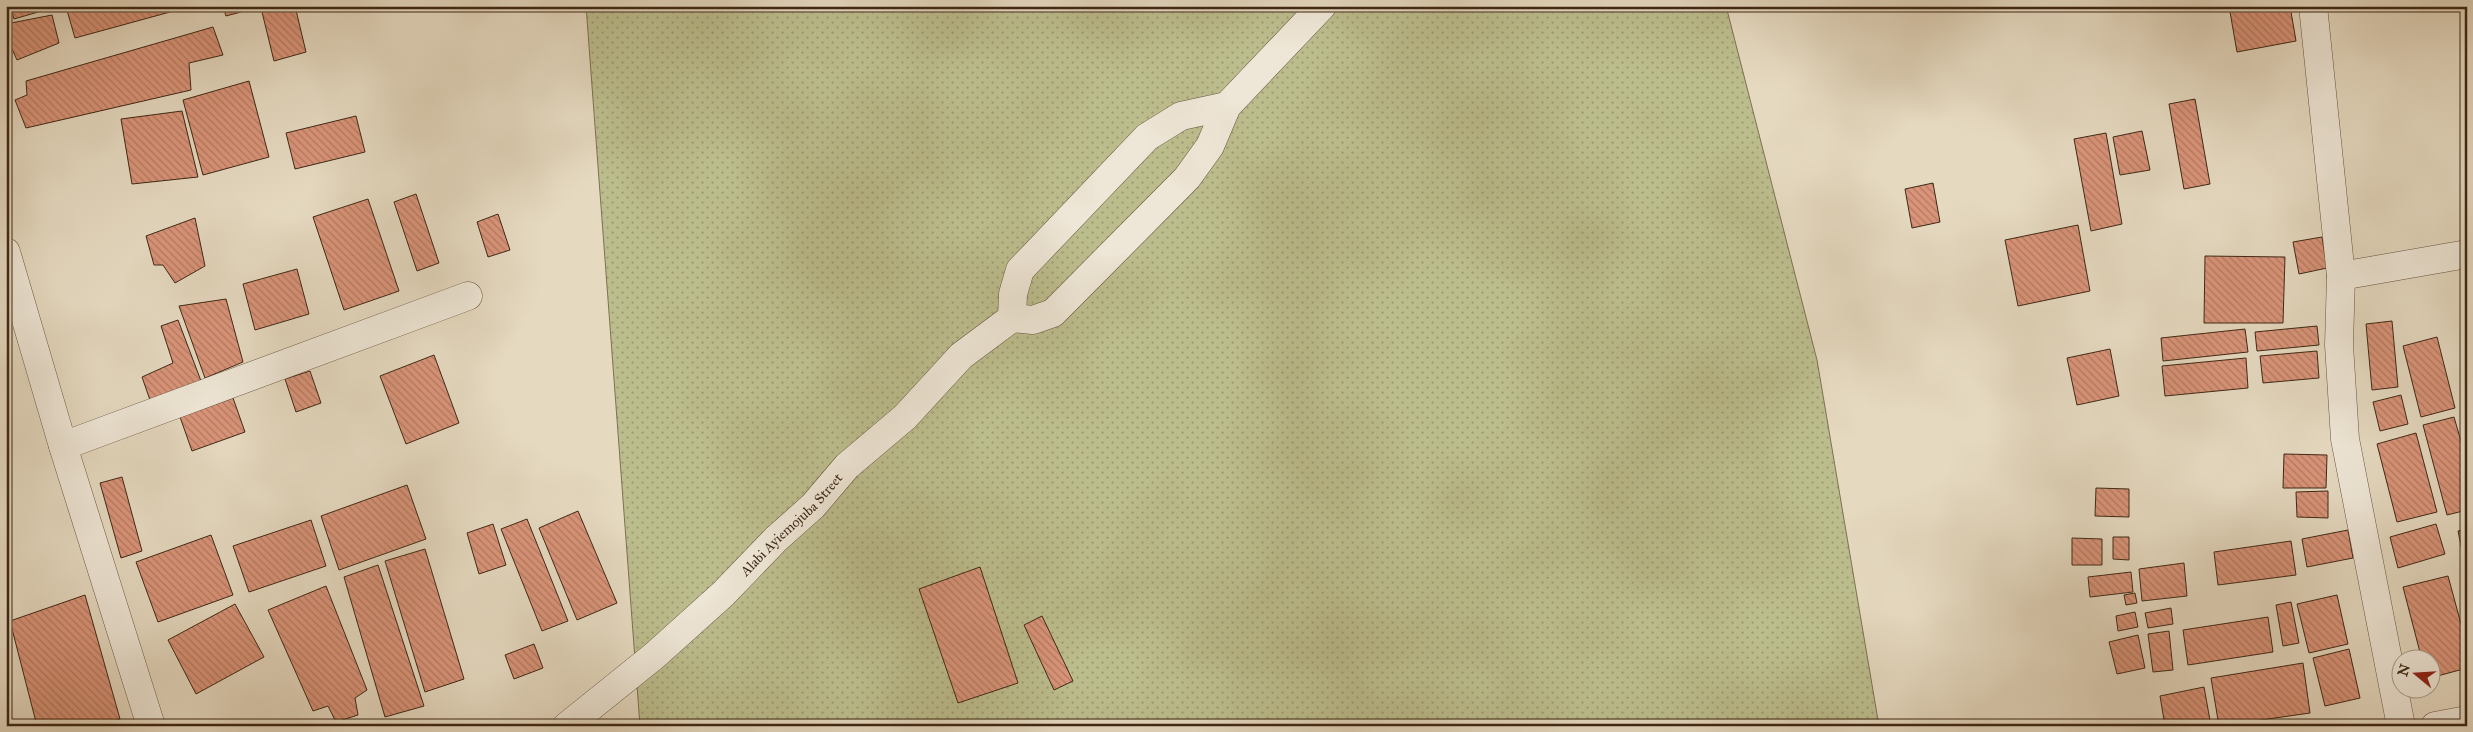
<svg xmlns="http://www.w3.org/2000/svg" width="2473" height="732" viewBox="0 0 2473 732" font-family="'IM FELL Great Primer',serif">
	<defs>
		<pattern id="grass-dots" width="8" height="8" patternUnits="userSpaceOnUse" patternTransform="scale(1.25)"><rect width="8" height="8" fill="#bcbd8d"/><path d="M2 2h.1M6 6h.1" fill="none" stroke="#9a9a72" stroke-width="1.8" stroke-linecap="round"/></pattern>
		<pattern id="building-back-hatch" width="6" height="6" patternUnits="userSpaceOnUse" patternTransform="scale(1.25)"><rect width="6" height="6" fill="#da9479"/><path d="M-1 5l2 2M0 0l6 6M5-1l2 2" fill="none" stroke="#b27962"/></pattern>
	</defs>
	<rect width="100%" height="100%" fill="#e5d9c0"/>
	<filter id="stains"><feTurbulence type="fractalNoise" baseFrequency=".004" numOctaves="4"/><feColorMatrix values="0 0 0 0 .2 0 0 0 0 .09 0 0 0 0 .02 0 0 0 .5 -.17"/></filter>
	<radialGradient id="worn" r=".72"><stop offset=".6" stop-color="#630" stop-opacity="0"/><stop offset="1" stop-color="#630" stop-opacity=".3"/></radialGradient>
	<!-- grass -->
	<path fill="url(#grass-dots)" stroke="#7d7251" d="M586,6H1726L1817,360L1879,726H640Z"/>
	<!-- building -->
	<g fill="url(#building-back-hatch)" stroke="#3e2815">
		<path d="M10,6H59L14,19Z"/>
		<path d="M168,6L170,12L75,38L66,7Z"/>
		<path d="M223,6H251L252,9L226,16Z"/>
		<path d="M287,6H295L306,52L274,61L262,12Z"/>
		<path d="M2229,6H2290L2296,41L2237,52Z"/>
		<path d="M52,15L59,43L17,60L6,36V24Z"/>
		<path d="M213,27L223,55L189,63L191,90L26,128L15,100L27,95L26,81Z"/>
		<path d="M249,81L269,157L203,175L183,100Z"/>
		<path d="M2195,99L2210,184L2184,189L2169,104Z"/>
		<path d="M182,111L198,177L132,184L121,119Z"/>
		<path d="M356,116L365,152L295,169L286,133Z"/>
		<path d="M2142,131L2150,170L2120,175L2113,137Z"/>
		<path d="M2106,133L2122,224L2091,231L2074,139Z"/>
		<path d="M1933,183L1940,222L1912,228L1905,189Z"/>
		<path d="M416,194L439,263L417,271L394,202Z"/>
		<path d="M368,199L399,291L344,310L313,217Z"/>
		<path d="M498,214L510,250L488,257L477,222Z"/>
		<path d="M195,218L205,266L175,283L163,265H154L146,236Z"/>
		<path d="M2078,225L2090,291L2018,306L2005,240Z"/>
		<path d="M2322,237L2327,268L2299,274L2293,242Z"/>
		<path d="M2205,256L2285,257L2283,323H2204Z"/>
		<path d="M297,269L309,314L255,330L243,284Z"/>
		<path d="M226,299L243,362L205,378L179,306Z"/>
		<path d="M178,320L201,381L150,400L142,377L173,363L161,326Z"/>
		<path d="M2392,321L2398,387L2372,390L2366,324Z"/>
		<path d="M2317,326L2319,345L2257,351L2255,332Z"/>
		<path d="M2245,329L2248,352L2163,361L2161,338Z"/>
		<path d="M2437,337L2455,408L2421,417L2403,346Z"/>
		<path d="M2110,349L2119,396L2077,405L2067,358Z"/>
		<path d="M2317,351L2319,378L2263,383L2260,356Z"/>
		<path d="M434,355L459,423L406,444L380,376Z"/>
		<path d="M2246,358L2248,388L2165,396L2162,366Z"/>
		<path d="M310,371L321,403L296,412L285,379Z"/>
		<path d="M2401,395L2408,424L2380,431L2373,402Z"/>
		<path d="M233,398L245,432L192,451L180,417Z"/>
		<path d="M2454,417L2467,462V510L2447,515L2423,425Z"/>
		<path d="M2416,433L2437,512L2397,522L2377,444Z"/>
		<path d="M2284,454L2327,455L2326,488H2283Z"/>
		<path d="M122,477L142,551L121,558L100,483Z"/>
		<path d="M407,485L426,539L339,570L321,516Z"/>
		<path d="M2096,488L2129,489V517L2095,516Z"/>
		<path d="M2328,491V518L2297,517L2296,492Z"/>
		<path d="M578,511L617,603L577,620L539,528Z"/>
		<path d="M527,519L568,621L542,631L501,529Z"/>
		<path d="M311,520L326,566L249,592L233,546Z"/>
		<path d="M493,524L506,565L479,574L467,533Z"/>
		<path d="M2436,524L2445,554L2398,568L2390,537Z"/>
		<path d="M2467,529V570H2466L2458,531Z"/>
		<path d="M2348,530L2353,558L2307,567L2302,539Z"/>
		<path d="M211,535L233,595L158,622L136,562Z"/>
		<path d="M2113,537H2129V560L2113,559Z"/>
		<path d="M2072,538L2102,539V565H2072Z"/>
		<path d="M2291,541L2296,575L2218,585L2214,552Z"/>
		<path d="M425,549L464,679L425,692L385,561Z"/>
		<path d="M2184,563L2187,596L2142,601L2139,569Z"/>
		<path d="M378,565L424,706L385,717L344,577Z"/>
		<path d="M980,567L1018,683L958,703L919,589Z"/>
		<path d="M2131,572L2133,592L2090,597L2088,577Z"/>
		<path d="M2448,576L2467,646V668L2430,678V660H2422L2403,587Z"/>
		<path d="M326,586L367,690L355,698L358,715L336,722L328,706L313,711L268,610Z"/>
		<path d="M2135,593L2137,603L2126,605L2124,595Z"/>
		<path d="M85,595L120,719L97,726H37L10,621Z"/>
		<path d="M2337,595L2348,644L2309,653L2297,604Z"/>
		<path d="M2291,602L2299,643L2283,646L2276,605Z"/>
		<path d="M235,604L264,657L196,694L168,640Z"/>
		<path d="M2171,608L2173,624L2148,628L2145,613Z"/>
		<path d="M2135,612L2138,627L2118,631L2116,616Z"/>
		<path d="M1042,616L1073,681L1054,690L1024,625Z"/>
		<path d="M2268,617L2273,652L2188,665L2183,630Z"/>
		<path d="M2169,631L2173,670L2153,672L2148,634Z"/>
		<path d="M2138,635L2145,668L2117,674L2109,642Z"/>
		<path d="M534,644L543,668L514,679L505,655Z"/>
		<path d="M2349,649L2360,698L2325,706L2313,658Z"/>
		<path d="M2303,663L2310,713L2219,726L2211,678Z"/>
		<path d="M2204,687L2211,726H2165L2160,696Z"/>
	</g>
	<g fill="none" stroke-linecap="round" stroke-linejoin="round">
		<!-- street casing -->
		<g stroke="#685440" stroke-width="29">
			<g id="street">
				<path d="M2313,6L2341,276L2339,345L2345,439L2401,726"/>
				<path d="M6,252L63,446L151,726"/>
				<path d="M2341,276L2467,254"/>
				<path d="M1012,318L1033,320L1053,313L1187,178L1210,146L1227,106L1322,6"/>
				<path d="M1012,318L1013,294L1020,270L1147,137L1181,116L1227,106"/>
				<path d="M63,446L468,296"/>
				<path id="s1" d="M567,726L654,656L723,594L776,539L813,506L847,466L905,417L961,356L1012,318"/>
				<path d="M2435,726L2467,720"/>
			</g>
		</g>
		<!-- street -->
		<use href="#street" stroke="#eee6d6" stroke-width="28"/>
	</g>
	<g text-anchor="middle" stroke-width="4" stroke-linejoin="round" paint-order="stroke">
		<!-- street labels -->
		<g font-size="14" fill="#3e2815" stroke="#eee6d6">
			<text dy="5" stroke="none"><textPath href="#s1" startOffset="302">Alabi Ayiemojuba Street</textPath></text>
		</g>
	</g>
	<!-- margin -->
	<rect width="2473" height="732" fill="none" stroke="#e5d9c0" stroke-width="25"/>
	<rect x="8" y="8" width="2458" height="717" fill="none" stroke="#3e2815" stroke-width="2.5"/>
	<rect x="12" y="12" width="2448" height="707" fill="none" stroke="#3e2815"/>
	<!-- north arrow -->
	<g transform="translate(2416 674) rotate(288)"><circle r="24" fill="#eee6d6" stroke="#a89a89"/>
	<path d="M0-4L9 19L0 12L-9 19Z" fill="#8f2418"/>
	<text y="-8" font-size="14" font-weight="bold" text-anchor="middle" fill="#3e2815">N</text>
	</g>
	<rect width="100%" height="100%" filter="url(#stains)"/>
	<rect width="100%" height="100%" fill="url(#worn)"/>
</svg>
